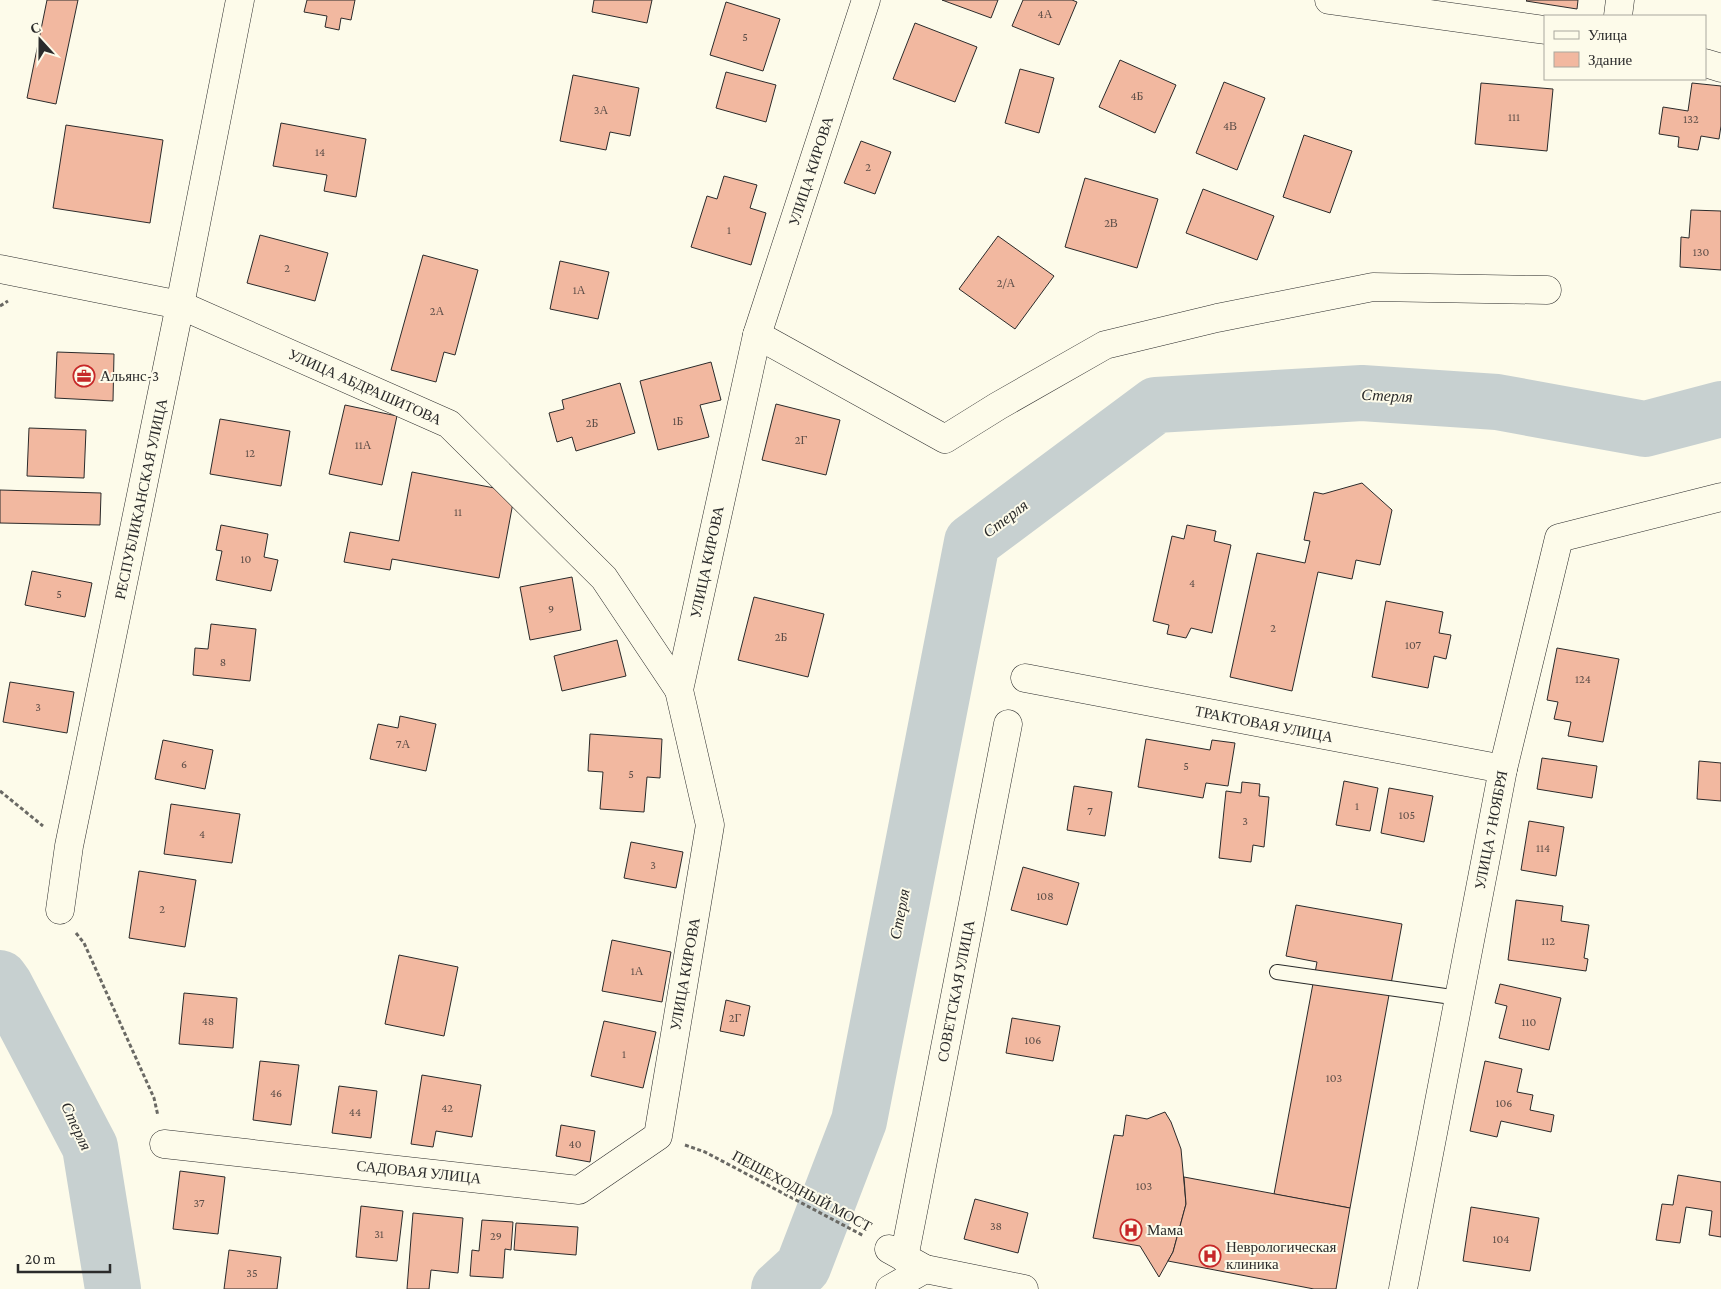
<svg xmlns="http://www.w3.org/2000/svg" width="1721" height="1289" viewBox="0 0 1721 1289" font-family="'Crimson Pro',serif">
	<rect width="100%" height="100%" fill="#fdfbea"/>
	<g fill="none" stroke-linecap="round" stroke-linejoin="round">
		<!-- river -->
		<g stroke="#c7d0d0" stroke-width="56">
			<path d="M0,978L5,985L90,1147L113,1289"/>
			<path d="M779,1289L803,1267L859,1121L972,542L1156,405L1362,393L1497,402L1645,429L1721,409"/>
		</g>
	</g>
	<!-- building -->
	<g fill="#f2b8a0" stroke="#2b2b2b">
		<path d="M47,0H78L56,104L27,98Z"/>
		<path d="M307,0H355L351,20L341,18L339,30L325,27L327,16L304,12Z"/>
		<path d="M594,0H652L647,23L592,12Z"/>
		<path d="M942,0H998L991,18Z"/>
		<path d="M1023,0H1072L1077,2L1059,45L1012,26Z"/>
		<path d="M1527,0H1578L1577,9L1526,1Z"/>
		<path d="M726,2L780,19L763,71L710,55Z"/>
		<path d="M915,23L977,47L955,102L893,79Z"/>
		<path d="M1120,60L1176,85L1155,133L1099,107Z"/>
		<path d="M1020,69L1054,78L1039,133L1005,123Z"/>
		<path d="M726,72L776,85L766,122L716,108Z"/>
		<path d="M573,75L639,88L630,136L610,132L606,150L560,141Z"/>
		<path d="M1224,82L1265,98L1237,170L1196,153Z"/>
		<path d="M1481,83L1553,89L1547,151L1475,144Z"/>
		<path d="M1692,83L1721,86V126L1719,139L1701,136L1698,150L1678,147L1679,137L1659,134L1663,107L1688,111Z"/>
		<path d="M281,123L366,139L356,197L324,191L327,175L273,166Z"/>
		<path d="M66,125L163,140L150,223L53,208Z"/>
		<path d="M1304,135L1352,151L1330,213L1283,197Z"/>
		<path d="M861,141L891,152L875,194L844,183Z"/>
		<path d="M724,176L757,185L750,208L766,213L751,265L691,247L707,196L717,199Z"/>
		<path d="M1085,178L1158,199L1137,268L1065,247Z"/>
		<path d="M1203,189L1274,216L1257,260L1186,233Z"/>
		<path d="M1691,210L1721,211V270L1680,267L1681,237L1689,238Z"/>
		<path d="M260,235L328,253L315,301L247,283Z"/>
		<path d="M998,236L1054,276L1015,329L959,289Z"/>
		<path d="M423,255L478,270L455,355L444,352L436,382L391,370Z"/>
		<path d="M560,261L609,272L598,319L550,309Z"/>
		<path d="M57,352L114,354L113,401L55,398Z"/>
		<path d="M711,362L721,400L700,405L709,437L658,450L640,381Z"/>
		<path d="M620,383L635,433L576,451L572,437L557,442L549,413L564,409L562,400Z"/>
		<path d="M776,404L840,420L826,475L762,460Z"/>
		<path d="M345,405L397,416L382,485L329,474Z"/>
		<path d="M220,419L290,431L281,486L210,474Z"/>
		<path d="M29,428L86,430L84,478L27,476Z"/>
		<path d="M412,472L515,492L499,578L392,559L390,570L344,562L350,532L399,541Z"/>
		<path d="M1362,483L1392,510L1380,565L1356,560L1352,579L1318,572L1292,691L1230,677L1257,553L1305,563L1310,541L1304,540L1314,492L1323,494Z"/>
		<path d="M0,490L101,493L100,525L0,523Z"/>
		<path d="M221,525L268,534L264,557L278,560L271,591L216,580L222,551L216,550Z"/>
		<path d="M1187,525L1216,531L1214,541L1231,545L1212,633L1191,628L1186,638L1167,634L1169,625L1153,621L1172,536L1184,539Z"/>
		<path d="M32,571L92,583L85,617L25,605Z"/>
		<path d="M572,577L581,630L530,640L520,587Z"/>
		<path d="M754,597L824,614L808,677L738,660Z"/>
		<path d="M1386,601L1443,612L1439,633L1451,635L1446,659L1434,656L1428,688L1372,677Z"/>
		<path d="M211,624L256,629L250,681L193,675L195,648L208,649Z"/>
		<path d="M617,640L626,676L562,691L554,656Z"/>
		<path d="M1557,648L1619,659L1603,742L1568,736L1571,722L1554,719L1558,702L1547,700Z"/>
		<path d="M10,682L74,692L67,733L3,722Z"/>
		<path d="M400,716L436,724L426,771L370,759L378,724L398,728Z"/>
		<path d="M590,734L662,739L660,778L647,777L644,812L600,809L603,772L588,771Z"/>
		<path d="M1146,739L1210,750L1212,740L1235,743L1228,786L1206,783L1203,798L1138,787Z"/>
		<path d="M163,740L213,750L205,789L155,779Z"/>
		<path d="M1542,758L1597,766L1592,798L1537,789Z"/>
		<path d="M1699,761L1721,763V801L1697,799Z"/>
		<path d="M1344,781L1378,788L1370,831L1336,825Z"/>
		<path d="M1242,782L1260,784L1259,796L1269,797L1264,847L1253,845L1251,862L1219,858L1226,791L1241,793Z"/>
		<path d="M1074,786L1112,792L1105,836L1067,830Z"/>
		<path d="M1389,788L1433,796L1424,842L1381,833Z"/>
		<path d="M171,804L240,814L232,863L164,854Z"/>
		<path d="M1529,821L1564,827L1556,876L1521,870Z"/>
		<path d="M631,842L683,852L676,888L624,878Z"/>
		<path d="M1023,867L1079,883L1067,925L1011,910Z"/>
		<path d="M139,871L196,880L185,947L129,938Z"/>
		<path d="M1516,900L1563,906L1561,921L1589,925L1584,958L1588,959L1586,971L1508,960Z"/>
		<path d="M1296,905L1402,924L1350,1208L1274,1194L1317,962L1286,956Z"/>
		<path d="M612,940L671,952L662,1002L602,991Z"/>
		<path d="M399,955L458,967L444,1036L385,1024Z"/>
		<path d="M1500,984L1561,998L1549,1050L1499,1038L1507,1006L1495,1003Z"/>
		<path d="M184,993L237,998L233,1048L179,1044Z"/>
		<path d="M726,1000L750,1006L744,1036L720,1031Z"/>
		<path d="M1012,1018L1060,1026L1053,1061L1006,1053Z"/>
		<path d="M604,1021L656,1032L643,1088L591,1076Z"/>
		<path d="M260,1061L299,1065L291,1125L253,1120Z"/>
		<path d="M1485,1061L1522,1069L1517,1092L1533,1095L1530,1110L1554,1115L1551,1132L1501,1121L1497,1137L1470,1131Z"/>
		<path d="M422,1075L481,1085L472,1137L436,1131L433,1147L411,1144Z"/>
		<path d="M339,1086L377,1091L371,1138L332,1133Z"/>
		<path d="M1165,1112L1171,1122L1181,1149L1186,1204L1173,1252L1159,1277L1140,1246L1093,1238L1114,1135L1123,1136L1126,1115L1147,1119Z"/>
		<path d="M561,1125L595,1131L590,1162L556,1156Z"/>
		<path d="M180,1171L225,1177L218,1234L173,1229Z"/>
		<path d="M1678,1175L1721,1182V1237L1709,1235L1712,1211L1686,1207L1680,1243L1656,1240L1662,1204L1673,1205Z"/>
		<path d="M1184,1177L1350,1208L1336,1289H1314L1168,1261L1173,1252L1186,1204Z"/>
		<path d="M975,1199L1028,1213L1018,1253L964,1239Z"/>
		<path d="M361,1206L403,1211L397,1261L356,1257Z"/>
		<path d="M1471,1207L1539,1218L1530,1271L1463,1261Z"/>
		<path d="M413,1213L463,1218L458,1273L431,1270L429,1289H407Z"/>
		<path d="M482,1220L513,1222L511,1250L505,1249L503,1278L470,1276L472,1250L479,1251Z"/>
		<path d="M516,1223L578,1227L576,1255L514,1250Z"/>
		<path d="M229,1250L281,1257L277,1289H224Z"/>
	</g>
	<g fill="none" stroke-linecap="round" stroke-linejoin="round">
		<!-- service casing -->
		<g stroke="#2b2b2b" stroke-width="16">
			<path id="service" d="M1277,972L1459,998"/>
		</g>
		<!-- minor casing -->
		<g stroke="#2b2b2b" stroke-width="29">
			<g id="minor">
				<path d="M1329,0L1545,30"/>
				<path d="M1618,16L1620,0"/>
				<path d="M1705,63L1721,68"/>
				<path d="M0,269L180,305L449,424L604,578L679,690"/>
				<path d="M757,335L945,439L998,406L1105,345L1217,318L1373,287L1547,290"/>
				<path d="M1025,678L1503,769"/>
				<path d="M60,910L69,846L180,305L240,0"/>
				<path d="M164,1144L579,1190L658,1136L710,825L679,690L757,335L866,0"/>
				<path d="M889,1249L925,1269L1024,1289"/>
				<path d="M904,1258L1008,724"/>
				<path d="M890,1289L925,1269"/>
				<path d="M1403,1289L1503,769L1559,538L1721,497"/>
			</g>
		</g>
		<!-- path -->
		<g stroke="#6a6964" stroke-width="3" stroke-dasharray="4 2.5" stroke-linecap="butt">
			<path d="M0,306L8,301"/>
			<path d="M0,791L43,826"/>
			<path d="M76,933L84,943L154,1098L158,1116"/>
			<path d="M685,1145L705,1152L864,1236"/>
		</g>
		<!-- service -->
		<use href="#service" stroke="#fdfbea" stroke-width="14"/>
		<!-- minor -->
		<use href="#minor" stroke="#fdfbea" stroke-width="28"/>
	</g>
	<!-- icons -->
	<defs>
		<g id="office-ring" transform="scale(1.125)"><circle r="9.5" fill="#fdfbea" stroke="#c62828" stroke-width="1.5"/><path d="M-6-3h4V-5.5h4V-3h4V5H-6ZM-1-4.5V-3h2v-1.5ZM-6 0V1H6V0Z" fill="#c62828"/></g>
		<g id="hospital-ring" transform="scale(1.125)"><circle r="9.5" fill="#fdfbea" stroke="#c62828" stroke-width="1.5"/><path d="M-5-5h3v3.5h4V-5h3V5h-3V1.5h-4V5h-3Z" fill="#c62828"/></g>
	</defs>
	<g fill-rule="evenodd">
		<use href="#office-ring" x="84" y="376"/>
		<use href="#hospital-ring" x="1131" y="1230"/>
		<use href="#hospital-ring" x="1210" y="1256"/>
	</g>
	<g text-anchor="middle" stroke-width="4" stroke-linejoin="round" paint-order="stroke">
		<!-- number labels -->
		<g font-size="12" fill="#5d4e48">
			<text x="1045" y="18">4А</text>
			<text x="745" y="41">5</text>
			<text x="1137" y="100">4Б</text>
			<text x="601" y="114">3А</text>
			<text x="1514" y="121">111</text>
			<text x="1691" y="123">132</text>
			<text x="1230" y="130">4В</text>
			<text x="320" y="156">14</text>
			<text x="868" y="171">2</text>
			<text x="1111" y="227">2В</text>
			<text x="729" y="234">1</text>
			<text x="1701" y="256">130</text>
			<text x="287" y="272">2</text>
			<text x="1006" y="287">2/А</text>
			<text x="579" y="294">1А</text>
			<text x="437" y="315">2А</text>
			<text x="678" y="425">1Б</text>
			<text x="592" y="427">2Б</text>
			<text x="801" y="444">2Г</text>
			<text x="363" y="449">11А</text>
			<text x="250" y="457">12</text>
			<text x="458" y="516">11</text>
			<text x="246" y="563">10</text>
			<text x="1192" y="587">4</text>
			<text x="59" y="598">5</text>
			<text x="551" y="613">9</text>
			<text x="1273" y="632">2</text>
			<text x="781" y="641">2Б</text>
			<text x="1413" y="649">107</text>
			<text x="223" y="666">8</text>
			<text x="1583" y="683">124</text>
			<text x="38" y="711">3</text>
			<text x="403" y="748">7А</text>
			<text x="184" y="768">6</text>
			<text x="1186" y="770">5</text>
			<text x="631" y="778">5</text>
			<text x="1357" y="810">1</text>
			<text x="1090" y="815">7</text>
			<text x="1407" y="819">105</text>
			<text x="1245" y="825">3</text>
			<text x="202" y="838">4</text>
			<text x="1543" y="852">114</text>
			<text x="653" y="869">3</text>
			<text x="1045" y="900">108</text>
			<text x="162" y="913">2</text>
			<text x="1548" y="945">112</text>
			<text x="637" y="975">1А</text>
			<text x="735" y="1022">2Г</text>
			<text x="208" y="1025">48</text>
			<text x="1529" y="1026">110</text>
			<text x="1033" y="1044">106</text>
			<text x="624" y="1058">1</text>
			<text x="1334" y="1082">103</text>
			<text x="276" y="1097">46</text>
			<text x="1504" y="1107">106</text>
			<text x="447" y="1112">42</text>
			<text x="355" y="1116">44</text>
			<text x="575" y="1148">40</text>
			<text x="1144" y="1190">103</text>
			<text x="199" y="1207">37</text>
			<text x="996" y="1230">38</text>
			<text x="379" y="1238">31</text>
			<text x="496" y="1240">29</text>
			<text x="1501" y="1243">104</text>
			<text x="252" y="1277">35</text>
		</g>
		<!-- street labels -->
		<g font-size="15" fill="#2b2b2b" stroke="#fdfbea">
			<text transform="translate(811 171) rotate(-72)" y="5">УЛИЦА КИРОВА</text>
			<text transform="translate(365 387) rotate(24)" y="5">УЛИЦА АБДРАШИТОВА</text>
			<text transform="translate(141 499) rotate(-78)" y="5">РЕСПУБЛИКАНСКАЯ УЛИЦА</text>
			<text transform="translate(707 562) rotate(-78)" y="5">УЛИЦА КИРОВА</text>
			<text transform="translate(1264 724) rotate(11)" y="5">ТРАКТОВАЯ УЛИЦА</text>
			<text transform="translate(1491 830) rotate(-79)" y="5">УЛИЦА 7 НОЯБРЯ</text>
			<text transform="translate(685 974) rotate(-80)" y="5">УЛИЦА КИРОВА</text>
			<text transform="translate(956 991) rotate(-79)" y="5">СОВЕТСКАЯ УЛИЦА</text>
			<text transform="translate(419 1172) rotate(6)" y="5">САДОВАЯ УЛИЦА</text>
			<text transform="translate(802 1191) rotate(28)" y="5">ПЕШЕХОДНЫЙ МОСТ</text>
		</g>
		<!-- poi labels -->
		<g font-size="15" fill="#2b2b2b" stroke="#fdfbea" text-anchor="start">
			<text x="100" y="381">Альянс-3</text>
			<text x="1147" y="1235">Мама</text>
			<text x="1226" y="1252">Неврологическая<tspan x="1226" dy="17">клиника</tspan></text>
		</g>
		<!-- water labels -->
		<g font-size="16" font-style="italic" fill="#2b2b2b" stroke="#fdfbea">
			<text transform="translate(1387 395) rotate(3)" y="6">Стерля</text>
			<text transform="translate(1005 518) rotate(-37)" y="6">Стерля</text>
			<text transform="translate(899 914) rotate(-79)" y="6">Стерля</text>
			<text transform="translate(77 1126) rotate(65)" y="6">Стерля</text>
		</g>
	</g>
	<!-- legend -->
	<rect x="1544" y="15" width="162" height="65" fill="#fdfbea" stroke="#a9a89e"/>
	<rect x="1554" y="31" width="25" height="8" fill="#fdfbea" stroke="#a9a89e"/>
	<text x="1588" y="40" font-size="15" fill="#2b2b2b">Улица</text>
	<rect x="1554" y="52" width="25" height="15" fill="#f2b8a0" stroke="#a9a89e"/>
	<text x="1588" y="65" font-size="15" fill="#2b2b2b">Здание</text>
	<!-- north arrow -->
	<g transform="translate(40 40) rotate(339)" stroke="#fdfbea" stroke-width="4" paint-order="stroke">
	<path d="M0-4L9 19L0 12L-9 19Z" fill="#2b2b2b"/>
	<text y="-8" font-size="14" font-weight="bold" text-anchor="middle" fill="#2b2b2b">С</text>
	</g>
	<!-- scale -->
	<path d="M18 1264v8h92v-8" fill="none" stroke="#2b2b2b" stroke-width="2.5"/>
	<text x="25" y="1264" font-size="15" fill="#2b2b2b" stroke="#fdfbea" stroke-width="4" paint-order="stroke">20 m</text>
</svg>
